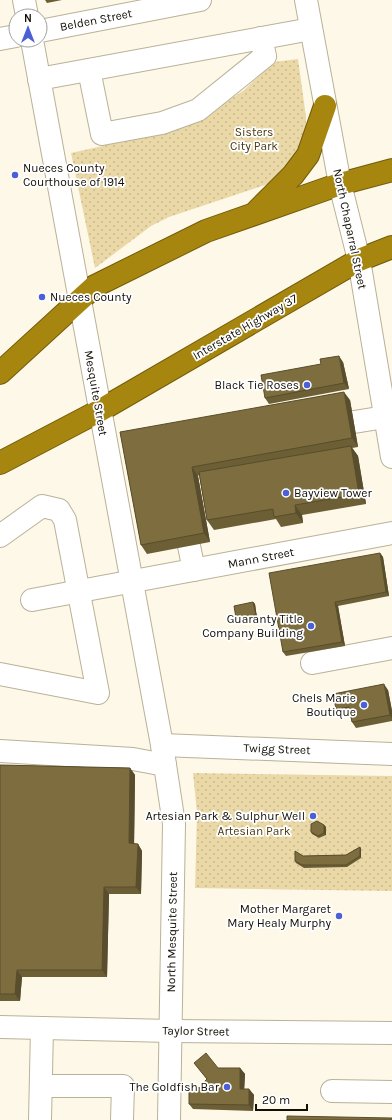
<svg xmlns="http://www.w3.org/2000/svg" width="392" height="1120" viewBox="0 0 392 1120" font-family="Karla,sans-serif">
	<defs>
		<pattern id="park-dots" width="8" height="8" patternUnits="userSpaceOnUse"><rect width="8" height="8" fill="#ead9a7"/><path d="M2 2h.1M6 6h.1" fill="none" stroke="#c8b98e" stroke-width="1.8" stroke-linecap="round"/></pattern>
	</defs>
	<rect width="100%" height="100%" fill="#fef8e8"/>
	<!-- park -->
	<g fill="url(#park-dots)">
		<path d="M298,59L306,117V127L298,161L274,182L169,217L151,226L95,268L71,153L152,135L201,121L215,109L243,91L274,62Z"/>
		<path d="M193,773L392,776V891L195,888L197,813Z"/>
	</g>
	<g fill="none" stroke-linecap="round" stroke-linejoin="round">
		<!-- minor casing -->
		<g stroke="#bab198" stroke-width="24">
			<g id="minor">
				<path d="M24,0L27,16"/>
				<path d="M306,0L340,184L359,260L392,457"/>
				<path d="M40,31L200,0"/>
				<path d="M0,39L16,36"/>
				<path d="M32,40L162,745L174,824L169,1120"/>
				<path d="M89,70L102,134L162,123L198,110L265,56L261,38"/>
				<path d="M39,79L311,29"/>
				<path d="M354,422L385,417"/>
				<path d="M0,536L42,506L59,510L65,520L98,693L0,674"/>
				<path d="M189,546L194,570"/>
				<path d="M32,600L392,533"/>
				<path d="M312,663L392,648"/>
				<path d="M162,745L392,754"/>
				<path d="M0,751L133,759L165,765"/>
				<path d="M0,1027L171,1031L392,1033"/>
				<path d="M41,1086H123L122,1120"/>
				<path d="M332,1091L392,1092"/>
				<path d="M40,1120L42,1028"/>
			</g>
		</g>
		<!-- highway casing -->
		<g stroke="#725c0b" stroke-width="24">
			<g id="highway">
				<path d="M258,210L293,175L308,155L325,106"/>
				<path d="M0,373L95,286L206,231L340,184L392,170"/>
				<path d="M0,463L99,411L359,260L392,247"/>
			</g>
		</g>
		<!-- minor -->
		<use href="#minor" stroke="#fff" stroke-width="22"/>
		<!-- highway -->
		<use href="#highway" stroke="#a6860e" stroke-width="22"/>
	</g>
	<!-- wall -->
	<g fill="#6c5f36">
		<path d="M45,0H62L47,3Z"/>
		<path d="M343,362L349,389L269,404L265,398Z"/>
		<path d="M350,400L358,447L352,448L358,456L366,504L302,515L303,523L281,527L276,519L214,530L207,520L199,475L198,476L210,542L147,554L141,545L120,432Z"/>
		<path d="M380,553L383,557L389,596L338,606L345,646L286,656L283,652Z"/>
		<path d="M253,602L255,604L257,618L237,621L236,618Z"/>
		<path d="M388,690L392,711V721L356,728L352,722L350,713L340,715L336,709Z"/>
		<path d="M0,765L130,768L135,775L134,844H138L142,851L141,894H109L107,977H22L20,1001H0Z"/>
		<path d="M324,825L326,827V835L319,838L312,834L311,832Z"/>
		<path d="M360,847L361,849V858L347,867L304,868L296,863L295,861L303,856L346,855Z"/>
		<path d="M194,1063L218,1068H240L245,1074L244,1089H249L254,1095L253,1111L193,1109L189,1104L203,1088L207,1079Z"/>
	</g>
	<!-- shaded-wall -->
	<g fill="#584d2c">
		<path d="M339,356L343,362L349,389L344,383Z"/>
		<path d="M344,392L350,400L358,447L352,438Z"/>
		<path d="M351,446L358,456L366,504L359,494Z"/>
		<path d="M192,467L198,476L210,542L204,533Z"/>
		<path d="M295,505L302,515L303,523L296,513Z"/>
		<path d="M380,553L383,557L389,596L386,592Z"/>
		<path d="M253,602L255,604L257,618L256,615Z"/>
		<path d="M335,602L338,606L345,646L342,642Z"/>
		<path d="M384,684L388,690L392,711V718L390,715Z"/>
		<path d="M130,768L135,775L134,850L129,843Z"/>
		<path d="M324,825L326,827V835L324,833Z"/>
		<path d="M138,844L142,851L141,894L136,887Z"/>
		<path d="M360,847L361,849V858L360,856Z"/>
		<path d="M104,887L109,894L107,977L102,970Z"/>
		<path d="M17,970L22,977L20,1001L15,994Z"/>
		<path d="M240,1068L245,1074L244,1095L240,1089Z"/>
		<path d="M249,1089L254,1095L253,1111L249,1105Z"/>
	</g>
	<!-- building -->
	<g fill="#7e6e3f" stroke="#584d2c">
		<path d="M339,356L344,383L265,398L261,375L321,364L320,359Z"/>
		<path d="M344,392L352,438L192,467L204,533L141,545L120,432Z"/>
		<path d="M351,446L359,494L295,505L296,513L274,517L273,509L207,520L199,472Z"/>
		<path d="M380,553L386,592L335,602L342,642L283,652L269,573Z"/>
		<path d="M253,602L256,615L236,618L234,606Z"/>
		<path d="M384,684L390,715L352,722L349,707L336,709L333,694Z"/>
		<path d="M0,765L130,768L129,843L138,844L136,887H104L102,970H17L15,994H0Z"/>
		<path d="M317,821L324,825V833L318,836L311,832V824Z"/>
		<path d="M360,847V856L346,865H302L295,861V851L303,856L346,855Z"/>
		<path d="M206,1053L218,1068H240V1089H249V1105L189,1104V1087L203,1088V1083L207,1079L194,1063Z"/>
		<path d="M287,1116L392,1118V1120H287Z"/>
	</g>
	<!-- markers -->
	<g fill="#4b60d4" stroke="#fff" stroke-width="1.5">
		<circle cx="15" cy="175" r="4"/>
		<circle cx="42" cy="297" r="4"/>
		<circle cx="307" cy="385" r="4"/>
		<circle cx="286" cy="493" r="4"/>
		<circle cx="311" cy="626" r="4"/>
		<circle cx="364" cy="705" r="4"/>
		<circle cx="313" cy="816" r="4"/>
		<circle cx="339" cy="916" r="4"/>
		<circle cx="227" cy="1087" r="4"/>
	</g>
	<g text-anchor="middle" stroke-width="3.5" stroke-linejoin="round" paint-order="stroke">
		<!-- street labels -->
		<g font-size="12" fill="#120f06" stroke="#fff">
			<text transform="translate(96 20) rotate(-11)" y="4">Belden Street</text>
			<text transform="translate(350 229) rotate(78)" y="4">North Chaparral Street</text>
			<text transform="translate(245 327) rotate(-30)" y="4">Interstate Highway 37</text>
			<text transform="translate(96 393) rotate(80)" y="4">Mesquite Street</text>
			<text transform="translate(261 558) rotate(-11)" y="4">Mann Street</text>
			<text transform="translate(277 749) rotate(2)" y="4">Twigg Street</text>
			<text transform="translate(172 932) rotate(-89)" y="4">North Mesquite Street</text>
			<text transform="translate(196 1031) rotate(1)" y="4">Taylor Street</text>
		</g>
		<!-- park labels -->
		<g font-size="12" fill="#463911" stroke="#fff">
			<text x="254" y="136">Sisters<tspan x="254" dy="14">City Park</tspan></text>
			<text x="254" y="835">Artesian Park</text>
		</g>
		<!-- poi labels -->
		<g font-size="12" fill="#120f06" stroke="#fff" text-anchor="end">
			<text x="23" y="172" text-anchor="start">Nueces County<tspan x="23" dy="14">Courthouse of 1914</tspan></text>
			<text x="50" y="301" text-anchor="start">Nueces County</text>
			<text x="299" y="389">Black Tie Roses</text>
			<text x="294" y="497" text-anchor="start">Bayview Tower</text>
			<text x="303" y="623">Guaranty Title<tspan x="303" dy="14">Company Building</tspan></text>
			<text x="356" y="702">Chels Marie<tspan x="356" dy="14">Boutique</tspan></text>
			<text x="305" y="820">Artesian Park &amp; Sulphur Well</text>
			<text x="331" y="913">Mother Margaret<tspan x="331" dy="14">Mary Healy Murphy</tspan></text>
			<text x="219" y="1091">The Goldfish Bar</text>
		</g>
	</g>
	<!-- north arrow -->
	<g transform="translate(28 28)"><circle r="19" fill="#ffffff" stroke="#a09f9b"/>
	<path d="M0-3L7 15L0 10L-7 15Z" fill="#4b60d4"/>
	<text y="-6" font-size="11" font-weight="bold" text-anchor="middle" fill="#120f06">N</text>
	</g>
	<!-- scale -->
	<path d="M256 1104v6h51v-6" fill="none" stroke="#120f06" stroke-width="2"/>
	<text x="262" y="1104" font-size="12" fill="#120f06" stroke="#ffffff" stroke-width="3" paint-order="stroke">20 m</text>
</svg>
